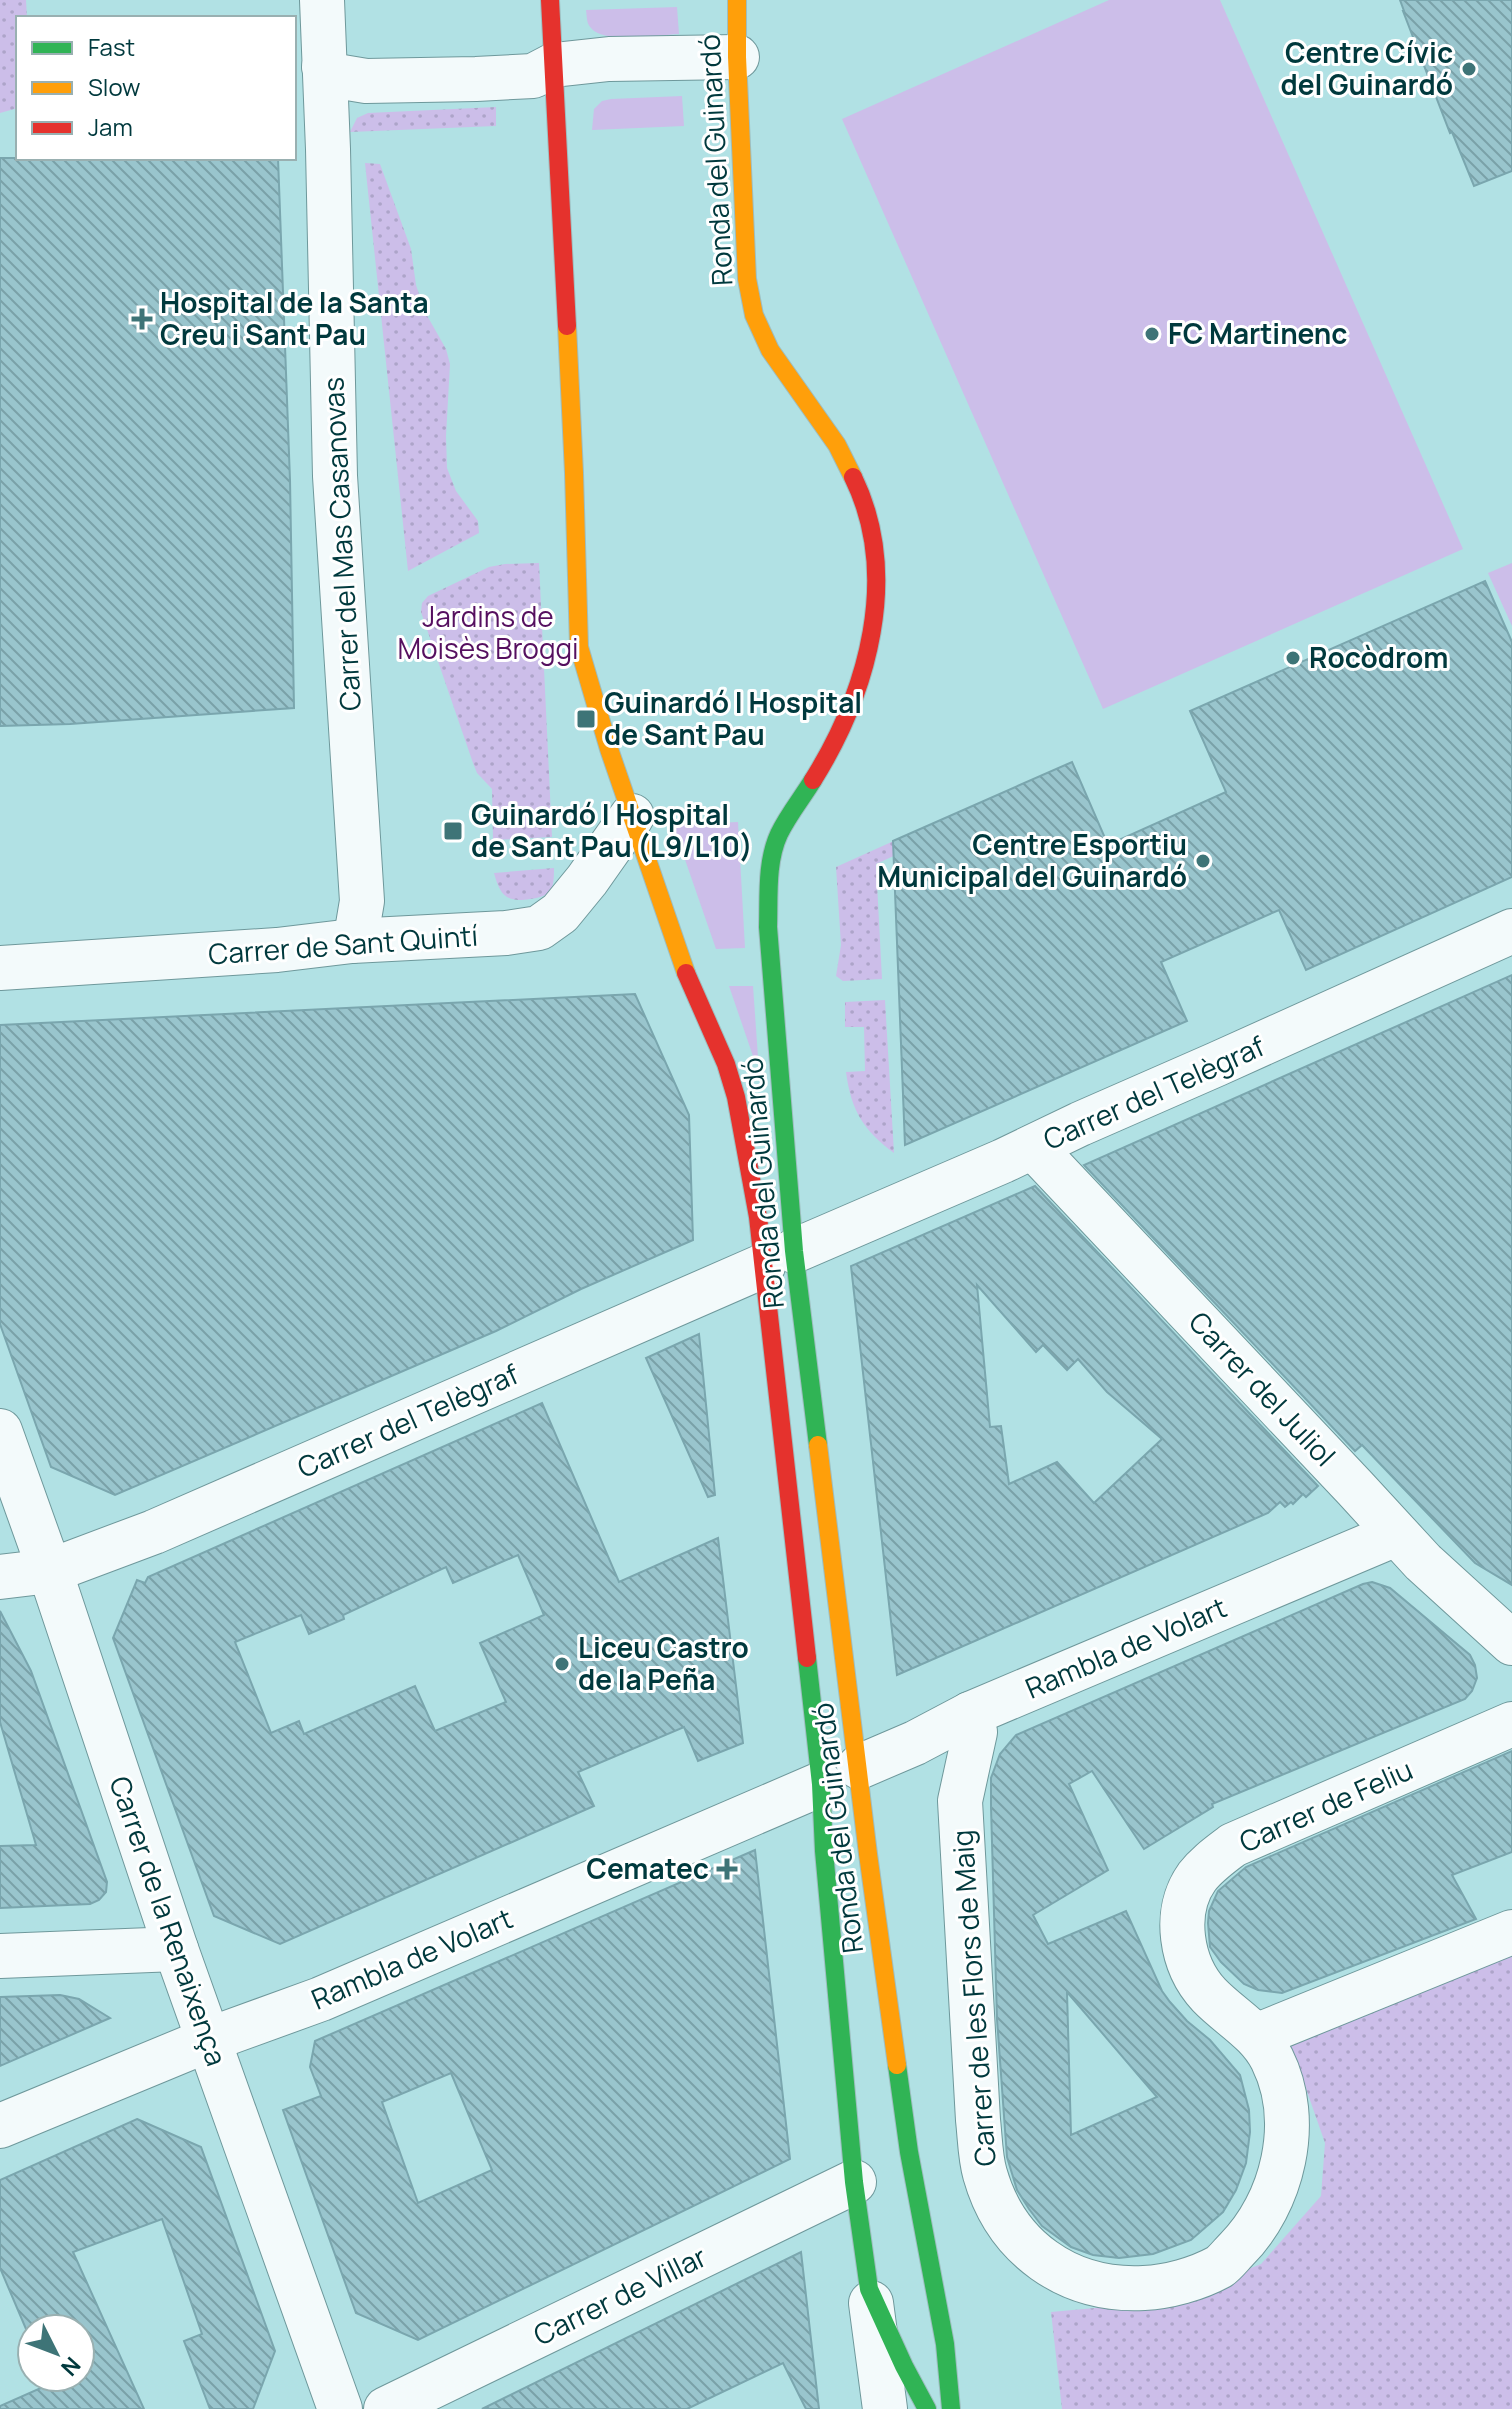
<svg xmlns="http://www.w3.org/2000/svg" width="1512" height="2409" viewBox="0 0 1512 2409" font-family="Manrope,sans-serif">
	<defs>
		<pattern id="park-dots" width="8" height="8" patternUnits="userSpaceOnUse" patternTransform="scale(2)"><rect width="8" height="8" fill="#ccbee9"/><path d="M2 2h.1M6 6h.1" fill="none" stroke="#ada4c9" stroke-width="1.8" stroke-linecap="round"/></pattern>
		<pattern id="building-back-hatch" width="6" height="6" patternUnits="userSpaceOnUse" patternTransform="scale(2)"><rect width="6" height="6" fill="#99c5cd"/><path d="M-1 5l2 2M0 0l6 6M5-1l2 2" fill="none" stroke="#7aa1a8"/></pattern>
	</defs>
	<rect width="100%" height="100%" fill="#b1e1e4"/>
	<!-- grass -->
	<g fill="#ccbee9">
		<path d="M1109,0H1220L1463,549L1103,709L842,119Z"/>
		<path d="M677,7L679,34C659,35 603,44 591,28C586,23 587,16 586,10Z"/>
		<path d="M682,96L684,126L592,130L594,109L602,101L611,99Z"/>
		<path d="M1512,563V626L1488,573Z"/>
		<path d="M738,822L745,948L716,949L673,825Z"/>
		<path d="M729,986H753L758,1057L754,1059Z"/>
	</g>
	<!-- park -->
	<g fill="url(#park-dots)">
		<path d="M0,0H26L27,18H18V108L0,113Z"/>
		<path d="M496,107V126L350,132L357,118L368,113Z"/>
		<path d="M365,163L380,164L411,249L416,285L425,312L446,349L450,364L446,436L447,468L456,491L478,521L479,533L408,571Z"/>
		<path d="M539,563L552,837L493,840L492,789L477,773L473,763L421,612L422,603L428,596L489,567L505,564Z"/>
		<path d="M907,835L918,845L876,864L882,979L843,981L836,976L841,945L836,867Z"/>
		<path d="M554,868C554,890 552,896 530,899C506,903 500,895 494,873Z"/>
		<path d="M885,1000L894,1153C863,1130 851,1110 846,1072L865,1071L864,1027H845V1002Z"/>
		<path d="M1512,1947V2409H1062L1051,2312L1171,2301L1261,2264L1321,2196L1325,2143L1288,2037Z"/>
	</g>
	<!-- building -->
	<g fill="url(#building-back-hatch)" stroke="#7aa6ae" stroke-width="2" fill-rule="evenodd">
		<path d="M1400,0H1512V171L1474,186L1452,132L1450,133L1403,11H1404Z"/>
		<path d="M0,158H278L290,480L294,708L70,724L0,726Z"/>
		<path d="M1485,581L1512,642V877L1306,970L1279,910L1161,962L1187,1021L905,1145L893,841L1072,762L1108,845L1226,792L1190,711Z"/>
		<path d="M1512,975V1585L1475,1563L1362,1445L1355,1451L1084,1165Z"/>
		<path d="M635,994L689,1115L693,1240L581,1289L496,1331L115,1495L51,1467L0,1324V1025Z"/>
		<path d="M1035,1186L1318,1486L1306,1497L1303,1494L1293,1504L1291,1502L1285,1507L1280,1502L1268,1513L897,1675L851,1266ZM977,1285L1036,1352L1043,1345L1067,1370L1078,1359L1107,1392L1162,1439L1094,1503L1057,1462L1009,1484L1001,1426L990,1427Z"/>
		<path d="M699,1334L715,1495L708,1497L646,1358Z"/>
		<path d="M542,1403L619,1582L718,1538L743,1743L698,1761L684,1727L578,1772L594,1806L280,1944L214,1916L113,1638L137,1580L145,1583L148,1577ZM518,1555L544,1615L480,1643L506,1702L435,1731L415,1686L304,1734L299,1721L271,1733L235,1642L301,1615L309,1634L344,1619L343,1615L446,1567L453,1583Z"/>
		<path d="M1372,1582L1390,1588L1470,1655L1475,1665L1477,1678L1472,1691L1465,1699L1212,1804L1213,1807L1144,1849L1092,1771L1069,1784L1108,1870L1033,1915L1048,1944L1126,1911L1162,1991L1170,2002L1187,2021L1210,2040L1240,2075L1249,2110L1250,2132L1246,2163L1236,2190L1223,2212L1191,2240L1153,2254L1119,2258L1093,2255L1071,2247L1042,2226L1029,2209L1017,2190L1007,2157L997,2019L991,1807V1778L1000,1754L1016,1735L1363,1584ZM1067,1992L1157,2097L1071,2135Z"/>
		<path d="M0,1611L31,1671L107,1882L106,1892L99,1900L90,1904L0,1908V1846L36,1845L0,1722Z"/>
		<path d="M1512,1751V1852L1452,1875L1476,1919L1282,1993L1258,1990L1244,1984L1221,1962L1210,1947L1208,1923L1209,1911L1218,1891L1246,1867Z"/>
		<path d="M755,1850L790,2159L418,2340L356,2313L283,2110L321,2096L310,2067L315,2041ZM451,2073L492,2170L418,2203L382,2102Z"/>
		<path d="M60,1995L79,1999L110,2018L0,2066V1997Z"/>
		<path d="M137,2119L201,2147L275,2351L253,2409H210L184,2341L202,2334L162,2219L73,2252L144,2409H0V2406L50,2384L47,2377H80V2329H32V2343L0,2268V2180Z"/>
		<path d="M801,2252L819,2409H806L783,2363L687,2409H482Z"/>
	</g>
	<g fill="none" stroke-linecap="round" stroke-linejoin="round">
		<!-- street casing -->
		<g stroke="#6e989b" stroke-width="46">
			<g id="street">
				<path d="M322,0L328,149L335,476L362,901L357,931L352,941"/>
				<path d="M324,67L336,76L366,81L476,79L533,76L554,65L609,59L737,57"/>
				<path d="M0,968L277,950L352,941L506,933L539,928L560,913L587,880L632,816"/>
				<path d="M1033,1147L1355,1488L1423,1562L1512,1643"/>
				<path d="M794,1251L1003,1161L1080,1124L1217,1064L1512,931"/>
				<path d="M0,1431L50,1571L176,1949L340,2409"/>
				<path d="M0,1577L50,1571L154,1532L763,1266"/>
				<path d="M970,1714L975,1732L960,1801L978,2120C980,2137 980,2157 985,2174C1006,2248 1068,2292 1144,2288C1168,2287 1197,2279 1219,2267C1225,2263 1231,2255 1236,2250C1283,2203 1303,2121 1272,2059C1258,2031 1230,2017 1209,1995C1181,1965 1172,1912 1197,1877C1207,1864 1220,1855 1233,1845L1512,1724"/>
				<path d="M859,1767L915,1743L970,1714L1396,1534"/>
				<path d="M0,1956L176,1949"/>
				<path d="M1256,2036L1512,1932"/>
				<path d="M0,2126L208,2040L321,1999L821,1784"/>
				<path d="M871,2303L885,2409"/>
				<path d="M386,2409L854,2182"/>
			</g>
		</g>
		<!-- fast casing -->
		<g stroke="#9ebec0" stroke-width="20">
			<g id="fast">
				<path d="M813,780C802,798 788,815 779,834C766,862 769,897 768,927L794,1251L818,1445"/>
				<path d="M807,1658L821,1784L824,1851L854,2182L869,2289L904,2366L927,2409"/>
				<path d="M897,2065L909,2152L945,2344L951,2409"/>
			</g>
		</g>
		<!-- slow casing -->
		<g stroke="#9ebec0" stroke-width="20">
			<g id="slow">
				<path d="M737,0V57L747,279L754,315L770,350L837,445L853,477"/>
				<path d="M567,326L574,473L579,647L609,749L686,973"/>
				<path d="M818,1445L868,1854L897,2065"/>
			</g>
		</g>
		<!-- jam casing -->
		<g stroke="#9ebec0" stroke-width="20">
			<g id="jam">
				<path d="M550,0L567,326"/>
				<path d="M813,780C868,692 901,575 853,477"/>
				<path d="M686,973L726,1064L736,1097L758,1217L807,1658"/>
			</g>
		</g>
		<!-- street -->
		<use href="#street" stroke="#f3fafb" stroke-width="44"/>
		<!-- fast -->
		<use href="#fast" stroke="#30b455" stroke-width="18"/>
		<!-- slow -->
		<use href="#slow" stroke="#ff9f0a" stroke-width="18"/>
		<!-- jam -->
		<use href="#jam" stroke="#e5322d" stroke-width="18"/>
	</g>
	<!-- markers -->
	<g fill="#3e7477" stroke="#fff" stroke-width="3">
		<circle cx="1469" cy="69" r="8"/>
		<path d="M138 307h8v8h8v8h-8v8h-8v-8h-8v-8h8z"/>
		<circle cx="1152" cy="334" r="8"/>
		<circle cx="1293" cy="658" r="8"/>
		<rect x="576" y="709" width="20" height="20" rx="4"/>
		<rect x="443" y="821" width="20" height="20" rx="4"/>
		<circle cx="1203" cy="861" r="8"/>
		<circle cx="562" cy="1664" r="8"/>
		<path d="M723 1857h8v8h8v8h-8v8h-8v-8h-8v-8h8z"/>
	</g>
	<g text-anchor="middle" stroke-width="6" stroke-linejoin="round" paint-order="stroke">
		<!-- poi labels -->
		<g font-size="28" font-weight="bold" fill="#00393d" stroke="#fff" text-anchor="start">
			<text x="1453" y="63" text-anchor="end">Centre Cívic<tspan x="1453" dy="32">del Guinardó</tspan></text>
			<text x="160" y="313">Hospital de la Santa<tspan x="160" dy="32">Creu i Sant Pau</tspan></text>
			<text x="1168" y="344">FC Martinenc</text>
			<text x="1309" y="668">Rocòdrom</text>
			<text x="604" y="713">Guinardó | Hospital<tspan x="604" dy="32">de Sant Pau</tspan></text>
			<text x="471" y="825">Guinardó | Hospital<tspan x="471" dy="32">de Sant Pau (L9/L10)</tspan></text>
			<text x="1187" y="855" text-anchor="end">Centre Esportiu<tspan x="1187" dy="32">Municipal del Guinardó</tspan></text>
			<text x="578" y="1658">Liceu Castro<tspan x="578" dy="32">de la Peña</tspan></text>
			<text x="709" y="1879" text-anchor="end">Cematec</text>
		</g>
		<!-- street labels -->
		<g font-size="28" fill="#00393d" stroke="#fff">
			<text transform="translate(716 160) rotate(-93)" y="10">Ronda del Guinardó</text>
			<text transform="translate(342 544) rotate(-93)" y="10">Carrer del Mas Casanovas</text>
			<text transform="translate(343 945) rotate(-4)" y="10">Carrer de Sant Quintí</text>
			<text transform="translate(1154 1093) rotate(-24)" y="10">Carrer del Telègraf</text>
			<text transform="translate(763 1183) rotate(-95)" y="10">Ronda del Guinardó</text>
			<text transform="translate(1262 1389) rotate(47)" y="10">Carrer del Juliol</text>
			<text transform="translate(408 1421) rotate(-24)" y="10">Carrer del Telègraf</text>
			<text transform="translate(1126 1648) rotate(-23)" y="10">Rambla de Volart</text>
			<text transform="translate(1326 1806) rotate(-24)" y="10">Carrer de Feliu</text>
			<text transform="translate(838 1828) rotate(-97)" y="10">Ronda del Guinardó</text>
			<text transform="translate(168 1921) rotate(71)" y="10">Carrer de la Renaixença</text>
			<text transform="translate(412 1959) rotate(-23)" y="10">Rambla de Volart</text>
			<text transform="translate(974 1998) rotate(-94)" y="10">Carrer de les Flors de Maig</text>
			<text transform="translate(620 2296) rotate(-26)" y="10">Carrer de Villar</text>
		</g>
		<!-- park labels -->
		<g font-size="28" fill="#550f5f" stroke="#fff">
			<text x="488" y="627">Jardins de<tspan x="488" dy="32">Moisès Broggi</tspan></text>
		</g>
	</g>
	<!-- legend -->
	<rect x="16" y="16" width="280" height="144" fill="#ffffff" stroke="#99b0b1" stroke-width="2"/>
	<rect x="32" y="42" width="40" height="12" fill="#30b455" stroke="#99b0b1" stroke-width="2"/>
	<text x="88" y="56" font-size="24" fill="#00393d">Fast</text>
	<rect x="32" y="82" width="40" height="12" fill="#ff9f0a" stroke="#99b0b1" stroke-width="2"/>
	<text x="88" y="96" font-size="24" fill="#00393d">Slow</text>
	<rect x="32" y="122" width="40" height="12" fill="#e5322d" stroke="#99b0b1" stroke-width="2"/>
	<text x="88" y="136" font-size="24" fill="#00393d">Jam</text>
	<!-- north arrow -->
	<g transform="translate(56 2353) rotate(132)"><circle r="38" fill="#ffffff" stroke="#99b0b1" stroke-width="2"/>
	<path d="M0-6L14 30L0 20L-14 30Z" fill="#3e7477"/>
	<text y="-12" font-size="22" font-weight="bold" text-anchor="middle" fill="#00393d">N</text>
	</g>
</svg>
